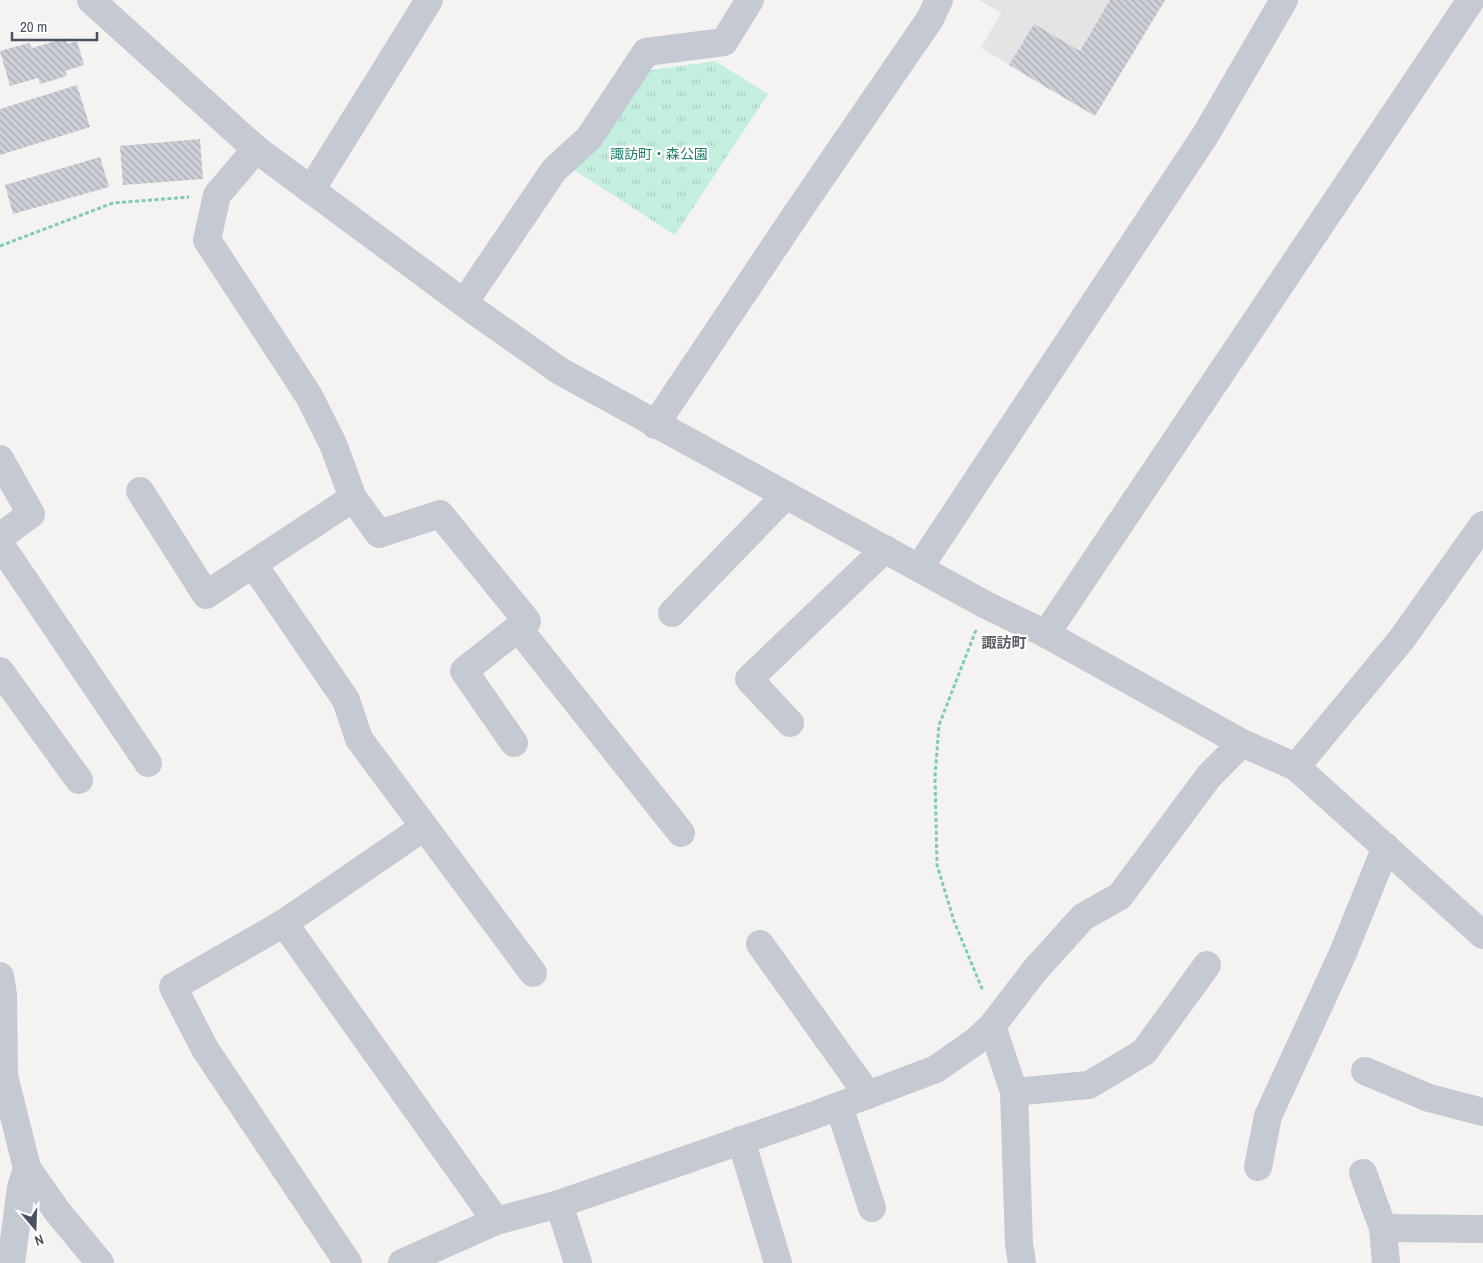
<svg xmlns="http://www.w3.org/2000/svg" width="1483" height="1263" viewBox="0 0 1483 1263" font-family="'Archivo Narrow','Noto Sans JP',sans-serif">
	<defs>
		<pattern id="grass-tufts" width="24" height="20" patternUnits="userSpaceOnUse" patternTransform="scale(1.25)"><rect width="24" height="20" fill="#c4eede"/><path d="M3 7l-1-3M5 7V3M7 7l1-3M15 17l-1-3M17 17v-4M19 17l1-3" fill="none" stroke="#aacec1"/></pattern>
		<pattern id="building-back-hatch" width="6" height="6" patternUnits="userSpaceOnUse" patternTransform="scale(1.25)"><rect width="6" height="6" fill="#ced0d7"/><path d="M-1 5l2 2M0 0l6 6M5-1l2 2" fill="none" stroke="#a9abb2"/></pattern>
	</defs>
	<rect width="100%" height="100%" fill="#f4f3f2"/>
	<!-- education -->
	<path fill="#e5e4e4" d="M979,0H1165L1095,116L981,48L1001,13Z"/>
	<!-- grass -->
	<path fill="url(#grass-tufts)" d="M715,61L768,94L675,235L571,168L645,71Z"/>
	<!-- building -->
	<g fill="url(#building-back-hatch)">
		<path d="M1110,0H1165L1095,116L1009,65L1034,24L1080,51Z"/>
		<path d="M66,38L67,44L77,41L84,65L65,71L67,76L40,84L38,78L10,86L0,51L29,43L32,48Z"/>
		<path d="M77,85L90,127L0,155V109Z"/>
		<path d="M200,139L203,179L123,185L120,146Z"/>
		<path d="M100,157L109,187L13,214L5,185Z"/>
	</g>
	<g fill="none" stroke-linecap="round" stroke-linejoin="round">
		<!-- path -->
		<g stroke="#7ecbb6" stroke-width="3" stroke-dasharray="4 2.5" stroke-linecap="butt">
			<path d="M0,246L113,203L189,197"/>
			<path d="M976,630L939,725L935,776L937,865L954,921L983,991"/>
		</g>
		<!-- minor -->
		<g stroke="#c4c9d2" stroke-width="28">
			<path d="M91,0L256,149L476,312L560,371L986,605L1046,634L1242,743L1296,767L1483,935"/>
			<path d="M256,149L217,195L207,240L309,396L333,444L353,498L379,534L440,514L527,621L464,671L514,743"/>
			<path d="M311,190L429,0"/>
			<path d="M464,303L554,170L589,138L646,52L724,42L750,0"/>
			<path d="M655,425L799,210L930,19L939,0"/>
			<path d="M0,459L31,514L0,537"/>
			<path d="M140,491L206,595L353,498"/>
			<path d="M0,544L148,763"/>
			<path d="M253,564L346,700L359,739L533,973"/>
			<path d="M919,568L1206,134L1284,0"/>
			<path d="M672,613L786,495"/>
			<path d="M518,628L681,833"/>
			<path d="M1046,634L1471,0"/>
			<path d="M0,671L79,780"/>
			<path d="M790,723L749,679L885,549"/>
			<path d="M1296,767L1401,640L1483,525"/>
			<path d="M284,923L496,1221"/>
			<path d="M760,944L868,1095"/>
			<path d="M0,976L3,995L4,1076L27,1168L57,1211L100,1263"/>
			<path d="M992,1026L1014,1092L1019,1244L1022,1263"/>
			<path d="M1365,1071L1429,1098L1483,1112"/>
			<path d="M1014,1092L1089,1085L1144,1052L1207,965"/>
			<path d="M839,1106L872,1208"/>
			<path d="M741,1140L778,1263"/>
			<path d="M1258,1167L1268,1116L1343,953L1386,847"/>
			<path d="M1363,1173L1383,1228L1386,1263"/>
			<path d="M559,1204L578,1263"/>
			<path d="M1383,1228L1483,1229"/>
			<path d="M11,1263L21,1188L27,1168"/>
			<path d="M348,1263L205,1049L173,987L284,923L424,827"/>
			<path d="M402,1263L496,1221L559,1204L812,1116L936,1069L976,1041L992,1026L1035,970L1083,917L1120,896L1209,776L1242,743"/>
		</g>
	</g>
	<g text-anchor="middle" stroke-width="4.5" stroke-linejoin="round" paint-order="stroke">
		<!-- park labels -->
		<g font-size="14" fill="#1d7e64" stroke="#fff">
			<text x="659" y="159">諏訪町・森公園</text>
		</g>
		<!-- neighbourhood labels -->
		<g font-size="15" font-weight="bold" fill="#5f6067" stroke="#fff">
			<text x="1004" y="648">諏訪町</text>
		</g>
	</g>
	<!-- north arrow -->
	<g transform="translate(35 1228) rotate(161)" stroke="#ffffff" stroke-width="4" paint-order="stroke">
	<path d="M0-4L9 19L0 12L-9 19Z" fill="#4a515f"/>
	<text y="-8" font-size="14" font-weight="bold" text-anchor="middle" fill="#4a515f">N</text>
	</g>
	<!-- scale -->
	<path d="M12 32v8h85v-8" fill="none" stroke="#4a515f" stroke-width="2.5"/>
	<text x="20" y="32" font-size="15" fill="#4a515f" stroke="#ffffff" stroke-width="4" paint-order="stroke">20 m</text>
</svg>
